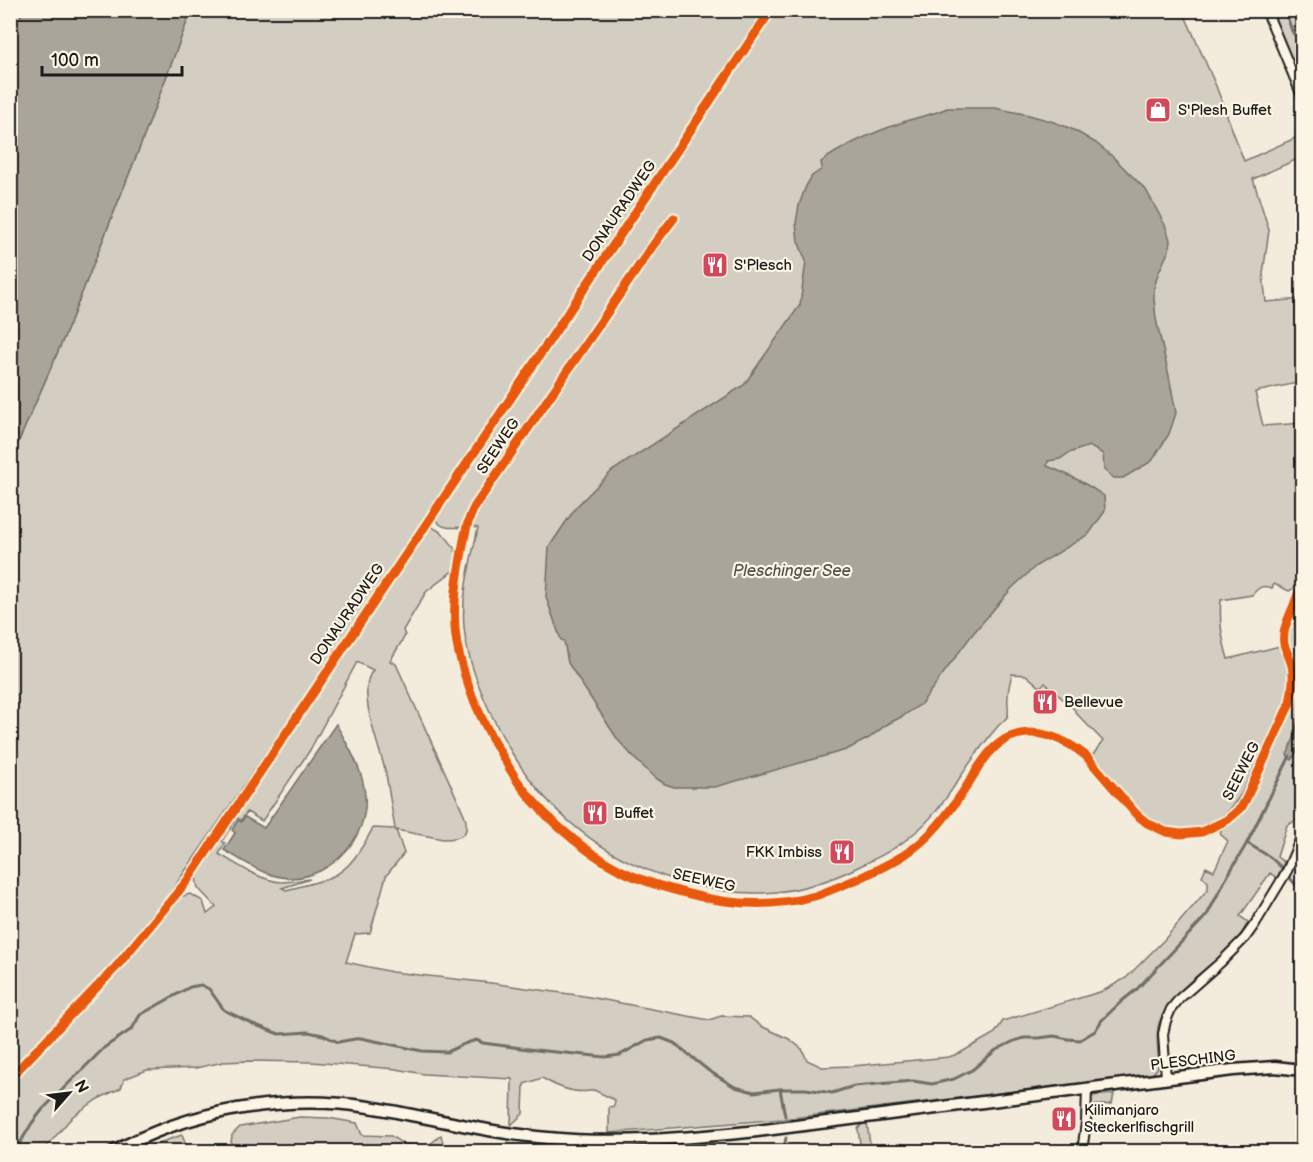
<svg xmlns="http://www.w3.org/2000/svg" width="1313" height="1162" viewBox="0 0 1313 1162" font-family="'Balsamiq Sans',sans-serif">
	<rect width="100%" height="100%" fill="#f3ecdd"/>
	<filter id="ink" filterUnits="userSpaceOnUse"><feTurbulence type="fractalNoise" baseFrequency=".0167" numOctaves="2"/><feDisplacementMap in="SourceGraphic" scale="12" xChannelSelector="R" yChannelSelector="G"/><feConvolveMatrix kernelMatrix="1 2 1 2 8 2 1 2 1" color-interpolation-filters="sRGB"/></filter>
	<g filter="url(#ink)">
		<!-- green -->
		<g fill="#d3cec1" stroke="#78756e" stroke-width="1.5" fill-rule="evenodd">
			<path d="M191,11H769L431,512L164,902L115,963L11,1074V459L66,333L143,139Z"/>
			<path d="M774,11H1183L1216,86L1244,161L1302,135V157L1253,179L1269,230L1263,274L1266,302L1302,299V382L1255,392L1263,426L1302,423V578L1293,589L1289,591L1274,584L1272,588C1262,584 1258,588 1252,595L1221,600C1219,622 1222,638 1228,659L1280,646C1286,663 1290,677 1289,694L1241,794C1231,810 1218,824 1199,828C1162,835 1148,820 1124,795C1113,784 1103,772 1092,761V756L1103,741L1075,712V710L1045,683L1040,687L1026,675L1012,674C1010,682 1008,689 1008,697C1007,702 1009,709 1008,715C1007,719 1002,722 999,725C985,741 973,758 961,776C947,797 933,819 912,835C896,849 877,858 858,867C832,880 804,889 776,892C747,895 718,891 690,884C604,862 540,809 499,730C483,699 467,661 464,627C461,594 471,560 478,528C463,524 441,535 434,516Z"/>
			<path d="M1270,11H1302V86Z"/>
			<path d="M429,526C442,530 457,546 457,559C457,563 456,566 455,569L426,592L403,630L405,636L390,661L396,664L464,814C471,834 463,839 443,839L396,830L404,853L386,876L370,933L355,934L346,962L392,972L491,983L584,996L709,1020L721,1016L749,1017L761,1026L789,1039L802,1049L807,1060L822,1067L852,1066L949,1057L960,1053L995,1033L1003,1021L1103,991L1126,978L1163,941L1208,889V882L1202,876L1206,867L1214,871L1228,841L1220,834L1222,829L1235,820L1247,806L1294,698L1287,640L1288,629L1294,623L1297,621L1302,623V820L1299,819L1287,825L1277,857L1284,862L1277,878L1270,873L1240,916L1248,922C1243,932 1237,941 1229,948C1205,972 1171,990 1159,1023C1155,1034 1159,1053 1158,1066L1157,1069L1151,1075L783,1119L609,1133V1107L614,1106L615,1100L594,1090C577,1095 557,1087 542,1078L524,1084L523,1114L511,1125L512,1079L424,1074L396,1069L312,1062L247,1061L223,1062L196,1068L147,1070L124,1079L121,1088L98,1099L73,1116L42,1152L11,1151L10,1082L154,930L180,897L190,894L203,901L207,914L216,907L198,888L195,873ZM357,662L373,670C355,692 381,749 386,774C389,792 392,811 395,829L373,828C363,846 351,869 331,877C317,883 301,886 286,890L282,888L310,879C301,880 290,882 281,882C259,880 238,865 219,854L225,843L222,841L237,818L241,820L247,812L262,821L310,750Z"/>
			<path d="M1114,1094L1112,1104L1091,1106L1092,1096Z"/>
			<path d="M300,1117L328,1118L357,1123L362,1135L391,1136L403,1144L428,1146L441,1135L445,1151H230L232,1135L240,1127Z"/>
			<path d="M867,1123L871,1151H861L858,1129L862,1124Z"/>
			<path d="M182,1135L188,1151H135Z"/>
		</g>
		<!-- water -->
		<g fill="#aaa59b" stroke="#716e68" stroke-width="1.5">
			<path d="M11,10L191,11L143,139L66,333L11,459Z"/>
			<path d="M947,108H995L1029,115L1054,122L1074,130L1096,143L1113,157L1146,190L1166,227L1170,240L1169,250L1158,274L1154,288V299L1156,319L1169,376L1176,413L1169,434L1152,461L1123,478H1114L1104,470L1103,454L1089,446L1069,453L1060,459L1048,461L1047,466C1068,474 1086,483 1104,496L1105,511L1089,534L1036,566L1012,588L971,636L921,704L903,716L886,725L869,738L846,750L715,787H674L665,784L657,779L637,761L618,740L568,663L564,641L561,640L546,597L549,547L576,507L612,471L744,385L800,305L806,261L798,241L796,223L799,205L806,186L812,176L822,169L821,162C845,144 877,131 906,121C921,116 933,115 947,108Z"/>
			<path d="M1302,704V741L1292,760L1287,755L1294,738Z"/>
			<path d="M336,724C348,746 363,769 365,795C369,837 333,877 291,878C266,878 245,862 224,850L235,833L232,830L238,820L241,822L245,817L264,828Z"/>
		</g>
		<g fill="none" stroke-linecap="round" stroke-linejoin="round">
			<!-- stream -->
			<g stroke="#716e68" stroke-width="3">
				<path d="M1285,10L1292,31L1302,46"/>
				<path d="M1247,843L1270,857L1282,868"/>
				<path d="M1289,877L1302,892"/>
				<path d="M780,1089L785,1116"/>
				<path d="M10,1150L20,1143L32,1123L43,1109L105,1047L132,1029L140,1015L190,987L201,985L209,989L224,1010L253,1024L279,1034L308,1032L323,1035L338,1042L361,1038L422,1051L447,1052L464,1044L476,1040L483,1043L536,1050L605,1057L620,1055L647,1040L661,1038L674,1043L709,1071L735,1087L754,1092L780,1089H806L832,1093L854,1086L913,1081L932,1084L954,1079L972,1070L996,1050L1014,1041L1024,1038H1039L1054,1036L1068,1039L1080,1040L1095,1031L1102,1020L1122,1001L1137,989L1207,915L1224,882L1247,843L1290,756"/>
				<path d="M783,1152L786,1138"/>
			</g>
			<!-- ferry -->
			<path stroke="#55534f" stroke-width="1.5" stroke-dasharray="8 6" stroke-linecap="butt" d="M10,42L23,10"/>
			<!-- street casing -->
			<g stroke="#1c1c1c" stroke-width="12">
				<g id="street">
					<path d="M1266,10L1302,96"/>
					<path d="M674,218L654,244L475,506C466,522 464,540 461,557C455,590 451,621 459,654C466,684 478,713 493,740C501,754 509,768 518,782C547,822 596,863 643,880C658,886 674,890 689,894C730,905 774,907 815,896C830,891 845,884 860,878C876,870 893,863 907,853C930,838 948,814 963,792C976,773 987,747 1010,737C1037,726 1065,739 1086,756L1136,814L1147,823L1166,832L1181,834L1202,832L1227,820L1241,808L1246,799L1290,703C1292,691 1295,678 1292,666C1290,658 1286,651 1284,644C1282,632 1287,622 1291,612C1296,602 1296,596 1302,586"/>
					<path d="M1293,610L1302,613"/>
					<path d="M1166,1078L1163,1034L1166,1021L1171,1009L1180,998L1221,962L1245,938L1255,924L1287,871L1302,835"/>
					<path d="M1082,1152L1086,1122L1087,1089"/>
				</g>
			</g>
			<!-- secondary casing -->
			<g stroke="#1c1c1c" stroke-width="15">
				<path id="secondary" d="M113,1152C190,1110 283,1094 369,1107C429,1117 488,1133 548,1138C618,1145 688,1138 757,1131L1233,1070L1275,1067L1302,1070"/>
			</g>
			<!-- street -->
			<use href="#street" stroke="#fcf5e5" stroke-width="8"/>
			<!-- secondary -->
			<use href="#secondary" stroke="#fcf5e5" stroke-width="10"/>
			<!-- cycleway casing -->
			<g stroke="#fcf5e5" stroke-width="13">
				<g id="cycleway">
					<path d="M674,218L654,244L475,506C466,522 464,540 461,557C455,590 451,621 459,654C466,684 478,713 493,740C501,754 509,768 518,782C547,822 596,863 643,880C658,886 674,890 689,894C730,905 774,907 815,896C830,891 845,884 860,878C876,870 893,863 907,853C930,838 948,814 963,792C976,773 987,747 1010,737C1037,726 1065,739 1086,756L1136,814L1147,823L1166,832L1181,834L1202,832L1227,820L1241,808L1246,799L1290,703C1292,691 1295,678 1292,666C1290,658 1286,651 1284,644C1282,632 1287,622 1291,612C1296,602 1296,596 1302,586"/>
					<path d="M10,1078L116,967L187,881L771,10"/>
				</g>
			</g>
			<!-- cycleway -->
			<use href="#cycleway" stroke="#e8590c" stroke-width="9"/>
		</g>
	</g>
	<!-- icons -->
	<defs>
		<g id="shop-square" transform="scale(1.35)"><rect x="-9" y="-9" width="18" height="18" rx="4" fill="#d1495b" stroke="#fcf5e5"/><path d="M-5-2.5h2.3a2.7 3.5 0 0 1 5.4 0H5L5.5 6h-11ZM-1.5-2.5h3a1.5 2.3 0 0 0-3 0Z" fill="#fff"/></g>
		<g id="restaurant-square" transform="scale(1.35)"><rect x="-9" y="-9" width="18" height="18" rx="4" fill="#d1495b" stroke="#fcf5e5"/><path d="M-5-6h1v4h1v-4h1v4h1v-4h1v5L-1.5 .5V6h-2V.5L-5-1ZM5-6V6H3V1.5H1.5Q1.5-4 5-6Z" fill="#fff"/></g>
	</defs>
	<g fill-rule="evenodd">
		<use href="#shop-square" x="1158" y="110"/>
		<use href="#restaurant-square" x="715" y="265"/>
		<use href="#restaurant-square" x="1045" y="702"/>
		<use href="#restaurant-square" x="595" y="813"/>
		<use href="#restaurant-square" x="842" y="852"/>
		<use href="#restaurant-square" x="1064" y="1119"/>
	</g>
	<g text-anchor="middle" stroke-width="4.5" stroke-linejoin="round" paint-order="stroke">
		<!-- poi labels -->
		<g font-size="15" fill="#1c1c1c" stroke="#fcf5e5" text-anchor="start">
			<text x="1178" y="115">S'Plesh Buffet</text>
			<text x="734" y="270">S'Plesch</text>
			<text x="1064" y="707">Bellevue</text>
			<text x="614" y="818">Buffet</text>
			<text x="822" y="857" text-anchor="end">FKK Imbiss</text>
			<text x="1084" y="1115">Kilimanjaro<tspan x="1084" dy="17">Steckerlfischgrill</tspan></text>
		</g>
		<!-- street labels -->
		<g font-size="15" fill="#1c1c1c" stroke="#fcf5e5">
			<text transform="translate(619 211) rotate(-56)" y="5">DONAURADWEG</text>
			<text transform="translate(498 446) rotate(-56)" y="5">SEEWEG</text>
			<text transform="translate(347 614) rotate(-56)" y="5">DONAURADWEG</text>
			<text transform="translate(1241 771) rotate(-63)" y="5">SEEWEG</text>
			<text transform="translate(704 880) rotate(12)" y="5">SEEWEG</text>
			<text transform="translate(1193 1060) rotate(-7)" y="5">PLESCHING</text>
		</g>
		<!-- water labels -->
		<g font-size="16" font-style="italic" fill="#55534f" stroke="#fcf5e5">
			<text x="792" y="576">Pleschinger See</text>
		</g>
	</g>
	<!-- margin -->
	<rect width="1313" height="1162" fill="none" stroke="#fcf5e5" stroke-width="36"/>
	<rect x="18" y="18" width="1277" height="1126" fill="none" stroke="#1c1c1c" stroke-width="2" filter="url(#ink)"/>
	<!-- north arrow -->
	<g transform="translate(69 1093) rotate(62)" stroke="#fcf5e5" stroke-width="4.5" paint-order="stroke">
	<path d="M0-4.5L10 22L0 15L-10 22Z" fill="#1c1c1c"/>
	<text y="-9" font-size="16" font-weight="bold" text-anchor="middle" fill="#1c1c1c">N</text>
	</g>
	<!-- scale -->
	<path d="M42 66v9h140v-9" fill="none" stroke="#1c1c1c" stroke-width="3"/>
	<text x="51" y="66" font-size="18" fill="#1c1c1c" stroke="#fcf5e5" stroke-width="4.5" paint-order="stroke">100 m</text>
</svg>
